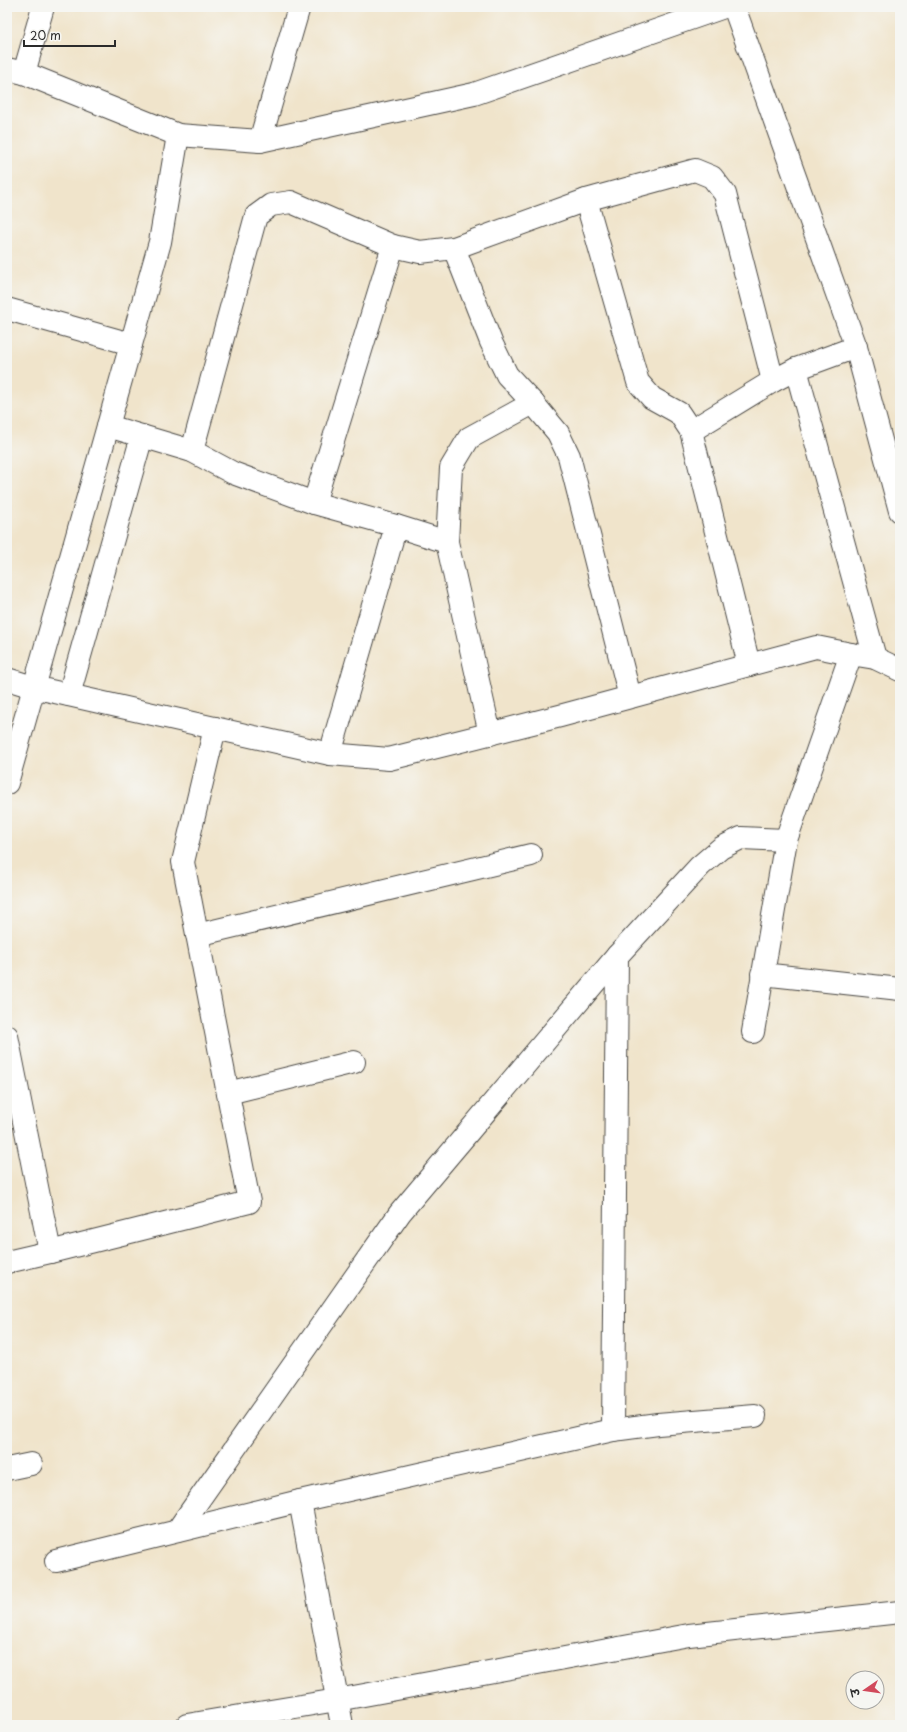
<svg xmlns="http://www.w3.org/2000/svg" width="907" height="1732" viewBox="0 0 907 1732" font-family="'Playpen Sans','Playpen Sans Deva',sans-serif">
	<rect width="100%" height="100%" fill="#f6f6f2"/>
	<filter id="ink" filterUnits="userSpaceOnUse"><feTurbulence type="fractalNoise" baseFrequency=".025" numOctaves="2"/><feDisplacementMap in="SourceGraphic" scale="8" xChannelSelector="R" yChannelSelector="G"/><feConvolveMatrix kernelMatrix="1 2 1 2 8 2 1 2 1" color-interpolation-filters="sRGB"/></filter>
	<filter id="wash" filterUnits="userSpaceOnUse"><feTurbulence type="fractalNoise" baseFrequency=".012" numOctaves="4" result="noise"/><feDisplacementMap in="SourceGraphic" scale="16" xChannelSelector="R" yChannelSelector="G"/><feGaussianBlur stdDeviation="0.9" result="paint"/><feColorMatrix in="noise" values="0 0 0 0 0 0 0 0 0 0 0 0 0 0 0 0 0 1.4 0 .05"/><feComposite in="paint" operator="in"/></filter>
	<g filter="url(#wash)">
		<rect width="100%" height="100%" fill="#f0e4cb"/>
	</g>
	<g filter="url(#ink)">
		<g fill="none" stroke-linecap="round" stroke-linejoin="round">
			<!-- minor casing -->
			<g stroke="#494743" stroke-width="24">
				<g id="minor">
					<path d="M734,7L856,347L900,511"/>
					<path d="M24,73L43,7"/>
					<path d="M260,141L299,7"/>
					<path d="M586,200L638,382L652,398L679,413L691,431L749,665"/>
					<path d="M393,246L420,252L454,248L586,200L695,170L712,177L725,194L773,381"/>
					<path d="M7,309L131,344"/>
					<path d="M796,369L875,658"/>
					<path d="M533,403L558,433L569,456L630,697"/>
					<path d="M108,426L192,451L233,473L314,503L396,526"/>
					<path d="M691,431L773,381L796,369L856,347"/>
					<path d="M192,451L256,216L271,205L291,202L393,246L314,503"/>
					<path d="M447,542L451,468L469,438L533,403L507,375L491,342L454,248"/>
					<path d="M7,679L33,687L330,754L389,759L560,716L816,647L851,654"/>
					<path d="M69,695L142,436"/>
					<path d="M330,754L396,526L447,542L490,734"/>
					<path d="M7,783L160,242L178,135"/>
					<path d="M197,935L531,855"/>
					<path d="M762,974L900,989"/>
					<path d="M753,1032L786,840"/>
					<path d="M7,1036L50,1252L7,1262"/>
					<path d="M228,1093L354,1062"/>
					<path d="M50,1252L249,1202L183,862L215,728"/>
					<path d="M613,1430L617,956L700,866L721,848L741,838L786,840L851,654L875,658L900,670"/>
					<path d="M7,1469L31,1464"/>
					<path d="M177,1531L400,1213L617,956"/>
					<path d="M56,1561L300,1501"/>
					<path d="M187,1725L337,1700L689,1635L900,1612"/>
					<path d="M342,1725L300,1501L613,1430L658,1424L755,1416"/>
				</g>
			</g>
			<!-- tertiary casing -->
			<g stroke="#494743" stroke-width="24">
				<path id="tertiary" d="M7,69L24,73L178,135L260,141L474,94L724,7"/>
			</g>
			<!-- minor -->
			<use href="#minor" stroke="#fff" stroke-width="22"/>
			<!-- tertiary -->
			<use href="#tertiary" stroke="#fff" stroke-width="22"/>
		</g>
	</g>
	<!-- margin -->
	<rect width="907" height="1732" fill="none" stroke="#f6f6f2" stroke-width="24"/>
	<!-- north arrow -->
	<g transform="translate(865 1690) rotate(257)"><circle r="19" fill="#f6f6f2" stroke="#a5a5a2"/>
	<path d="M0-3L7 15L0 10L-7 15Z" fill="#d1495b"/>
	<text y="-6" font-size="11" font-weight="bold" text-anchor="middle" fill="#2b2b2b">उ</text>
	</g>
	<!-- scale -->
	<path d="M24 40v6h91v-6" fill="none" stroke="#2b2b2b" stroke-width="2"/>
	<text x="30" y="40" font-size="12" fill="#2b2b2b" stroke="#f6f6f2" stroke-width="3" paint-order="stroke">20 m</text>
</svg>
